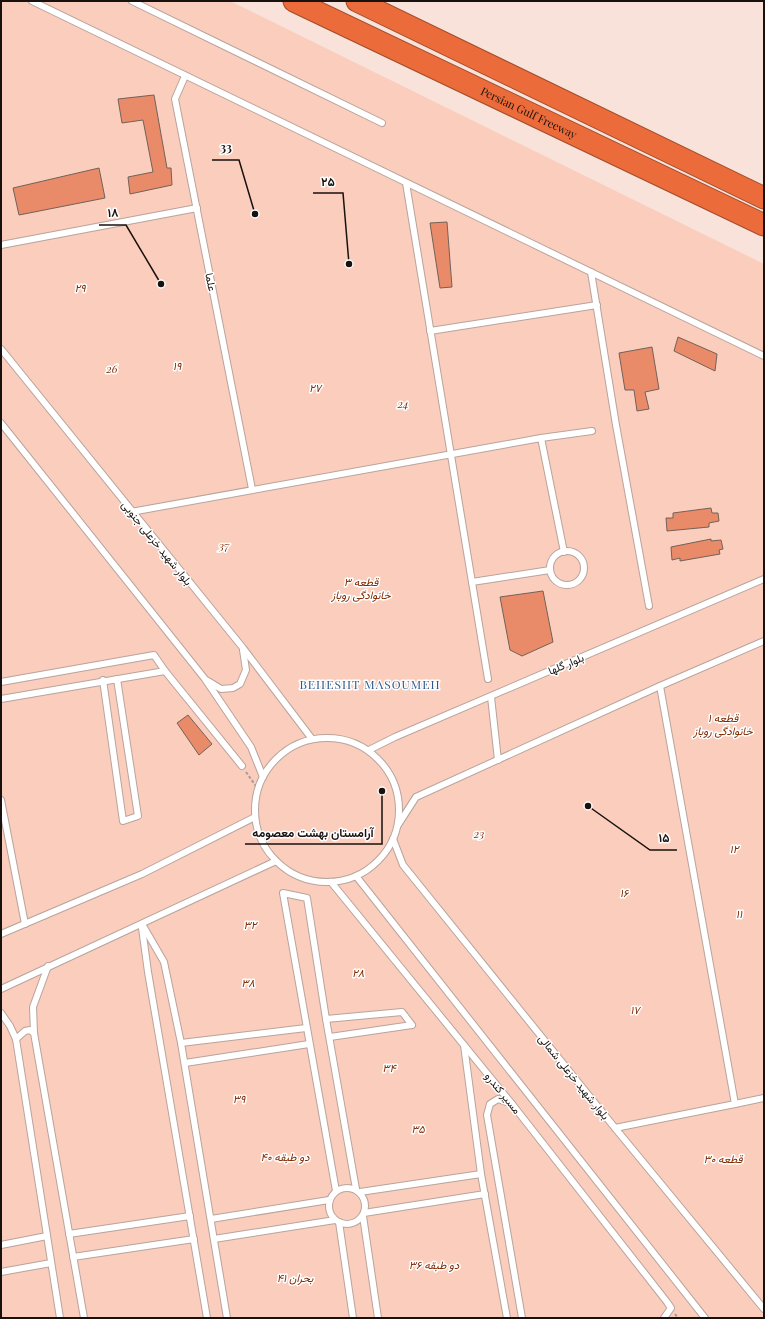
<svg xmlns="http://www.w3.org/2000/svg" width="765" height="1319" viewBox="0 0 765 1319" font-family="'Playfair Display',Vazirmatn,serif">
	<rect width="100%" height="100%" fill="#f8e2da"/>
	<!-- green -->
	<path fill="#facdbd" d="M1,1H230L764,264V1318H1Z"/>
	<!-- building -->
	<g fill="#e98b69" stroke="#73615a">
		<path d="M154,95L167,168H171L172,185L130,194L128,177L153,172L143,120L122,123L118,99Z"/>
		<path d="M99,168L105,198L19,215L13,188Z"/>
		<path d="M447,222L452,287L440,288L430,223Z"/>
		<path d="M678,337L717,354L715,371L674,351Z"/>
		<path d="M652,347L659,389L645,392L649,409L637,411L634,390H625L619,353Z"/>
		<path d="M711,508L712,513H718L719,521L709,523V527L667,531L666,518H673V513Z"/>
		<path d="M711,539V541L721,540L723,549L719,550L720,554L680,561V558L672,560L671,547Z"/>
		<path d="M543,591L553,642L522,656L510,650L500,597Z"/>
		<path d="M188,715L212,744L199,755L177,723Z"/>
	</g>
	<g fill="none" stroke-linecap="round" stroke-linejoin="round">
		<!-- service casing -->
		<g stroke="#b8a49c" stroke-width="8">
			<g id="service">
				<path d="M32,1L764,356"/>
				<path d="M132,1L382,123"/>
				<path d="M185,76L175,99L252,489"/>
				<path d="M406,183L488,679"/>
				<path d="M1,245L197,208"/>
				<path d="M591,272L616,425L649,606"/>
				<path d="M430,331L597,305"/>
				<path d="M1,349L243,648L312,739"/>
				<path d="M1,423L205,679L251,747L263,777"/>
				<path d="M541,438L564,552"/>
				<path d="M131,512L541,438L592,431"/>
				<circle cx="567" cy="568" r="17"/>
				<path d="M472,582L550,570"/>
				<path d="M165,671L242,766"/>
				<path d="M103,680L123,821L138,816L117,679"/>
				<path d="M208,681L221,689L233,688L240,684L246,670L243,650"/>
				<path d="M1,682L154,655L165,671L1,699"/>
				<path d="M660,686L735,1104L764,1098"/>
				<path d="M491,697L498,760"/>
				<circle cx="327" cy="810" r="72"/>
				<path d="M369,750L395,737L764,579"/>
				<path d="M1,800L25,924"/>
				<path d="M398,825L416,797L660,686L764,641"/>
				<path d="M393,839L403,865L615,1128L764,1309"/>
				<path d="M356,876L705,1318"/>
				<path d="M331,882L512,1104L667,1302L671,1308L664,1318"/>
				<path d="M142,924L164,962L181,1043L227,1318"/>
				<path d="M142,928L148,972L207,1318"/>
				<path d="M1,934L142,874L255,817"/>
				<path d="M48,966L33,1007L34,1033L84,1318"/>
				<path d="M1,989L276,861"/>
				<path d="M1,1013L10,1026L16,1039L60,1318"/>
				<path d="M326,1019L402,1012L412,1025L330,1037"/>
				<path d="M16,1039L25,1031L30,1030L34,1033"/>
				<path d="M181,1043L306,1028"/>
				<path d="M464,1045L481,1174L507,1318"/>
				<path d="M185,1063L309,1044"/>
				<path d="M512,1104L498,1099L490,1104L487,1115L522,1318"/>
				<path d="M615,1128L735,1104"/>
				<circle cx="347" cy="1206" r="18"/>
				<path d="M336,1191L283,893L307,898L326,1019L356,1189"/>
				<path d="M360,1192L481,1174"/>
				<path d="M364,1213L485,1194"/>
				<path d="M363,1216L378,1318"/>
				<path d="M211,1219L329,1200"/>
				<path d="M339,1222L353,1318"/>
				<path d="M69,1234L190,1216"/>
				<path d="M214,1239L335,1220"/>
				<path d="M1,1245L47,1236"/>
				<path d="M73,1257L194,1239"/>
				<path d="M1,1272L51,1263"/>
			</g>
		</g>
		<!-- motorway casing -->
		<g stroke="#a14c2b" stroke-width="23">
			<g id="motorway">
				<path id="s1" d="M294,1L764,225"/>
				<path d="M357,1L764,198"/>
			</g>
		</g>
		<!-- path -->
		<g stroke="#ac9b95" stroke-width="2" stroke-dasharray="3 2" stroke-linecap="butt">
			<path d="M246,772L258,789"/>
			<path d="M675,1314L678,1318"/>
		</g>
		<!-- service -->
		<use href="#service" stroke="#fff" stroke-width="6"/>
		<!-- motorway -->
		<use href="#motorway" stroke="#eb6c3a" stroke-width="21"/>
	</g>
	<g text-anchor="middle" stroke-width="3" stroke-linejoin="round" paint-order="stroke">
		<!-- street labels -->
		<g font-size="11" fill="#18110e" stroke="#fff">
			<text dy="4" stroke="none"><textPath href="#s1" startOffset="260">Persian Gulf Freeway</textPath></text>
			<text transform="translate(211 282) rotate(79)" y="4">علما</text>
			<text transform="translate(157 543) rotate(51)" y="4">بلوار شهید خزعلی جنوبی</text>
			<text transform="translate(566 664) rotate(-23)" y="4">بلوار گلها</text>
			<text transform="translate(574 1077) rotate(51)" y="4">بلوار شهید خزعلی شمالی</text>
			<text transform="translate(503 1093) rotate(51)" y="4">مسیر کندرو</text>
		</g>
		<!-- park labels -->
		<g font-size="11" font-style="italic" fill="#7e2b04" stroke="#fff">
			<text x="80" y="292">۲۹</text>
			<text x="177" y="370">۱۹</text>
			<text x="112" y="373">26</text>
			<text x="315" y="392">۲۷</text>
			<text x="403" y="408">24</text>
			<text x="224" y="550">37</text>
			<text x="361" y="586">قطعه ۳<tspan x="361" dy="13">خانوادگی روباز</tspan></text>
			<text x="723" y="722">قطعه ۱<tspan x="723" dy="13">خانوادگی روباز</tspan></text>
			<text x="479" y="838">23</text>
			<text x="734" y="853">۱۲</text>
			<text x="624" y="897">۱۶</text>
			<text x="739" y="918">۱۱</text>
			<text x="250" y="929">۳۲</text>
			<text x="358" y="977">۲۸</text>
			<text x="248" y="987">۳۸</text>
			<text x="635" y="1014">۱۷</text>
			<text x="389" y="1072">۳۴</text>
			<text x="239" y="1103">۳۹</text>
			<text x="418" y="1133">۳۵</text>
			<text x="285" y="1161">۴۰ دو طبقه</text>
			<text x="723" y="1163">قطعه ۳۰</text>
			<text x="434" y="1269">۳۶ دو طبقه</text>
			<text x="295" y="1282">۴۱ بحران</text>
		</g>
		<!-- neighbourhood labels -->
		<g font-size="12" letter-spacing="1" fill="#2c598d" stroke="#fff">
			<text x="370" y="689">BEHESHT MASOUMEH</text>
		</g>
	</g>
	<!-- callouts -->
	<path fill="none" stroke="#18110e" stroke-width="1.5" d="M255 214L239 160H212M349 264L343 193H313M161 284L126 225H99M382 791L382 844H245M588 806L650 850H677"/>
	<g fill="#18110e" stroke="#fff" stroke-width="1.5">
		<circle cx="255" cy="214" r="4"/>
		<circle cx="349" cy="264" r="4"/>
		<circle cx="161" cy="284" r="4"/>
		<circle cx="382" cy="791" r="4"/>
		<circle cx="588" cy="806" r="4"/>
	</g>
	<g font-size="12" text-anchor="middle" font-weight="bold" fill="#18110e" stroke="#fff" stroke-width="3" stroke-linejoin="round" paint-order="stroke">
		<text x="226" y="152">33</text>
		<text x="328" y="186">۲۵</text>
		<text x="113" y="217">۱۸</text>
		<text x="313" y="837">آرامستان بهشت معصومه</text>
		<text x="664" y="842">۱۵</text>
	</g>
	<!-- border -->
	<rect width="765" height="1319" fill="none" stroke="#18110e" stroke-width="4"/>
</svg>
